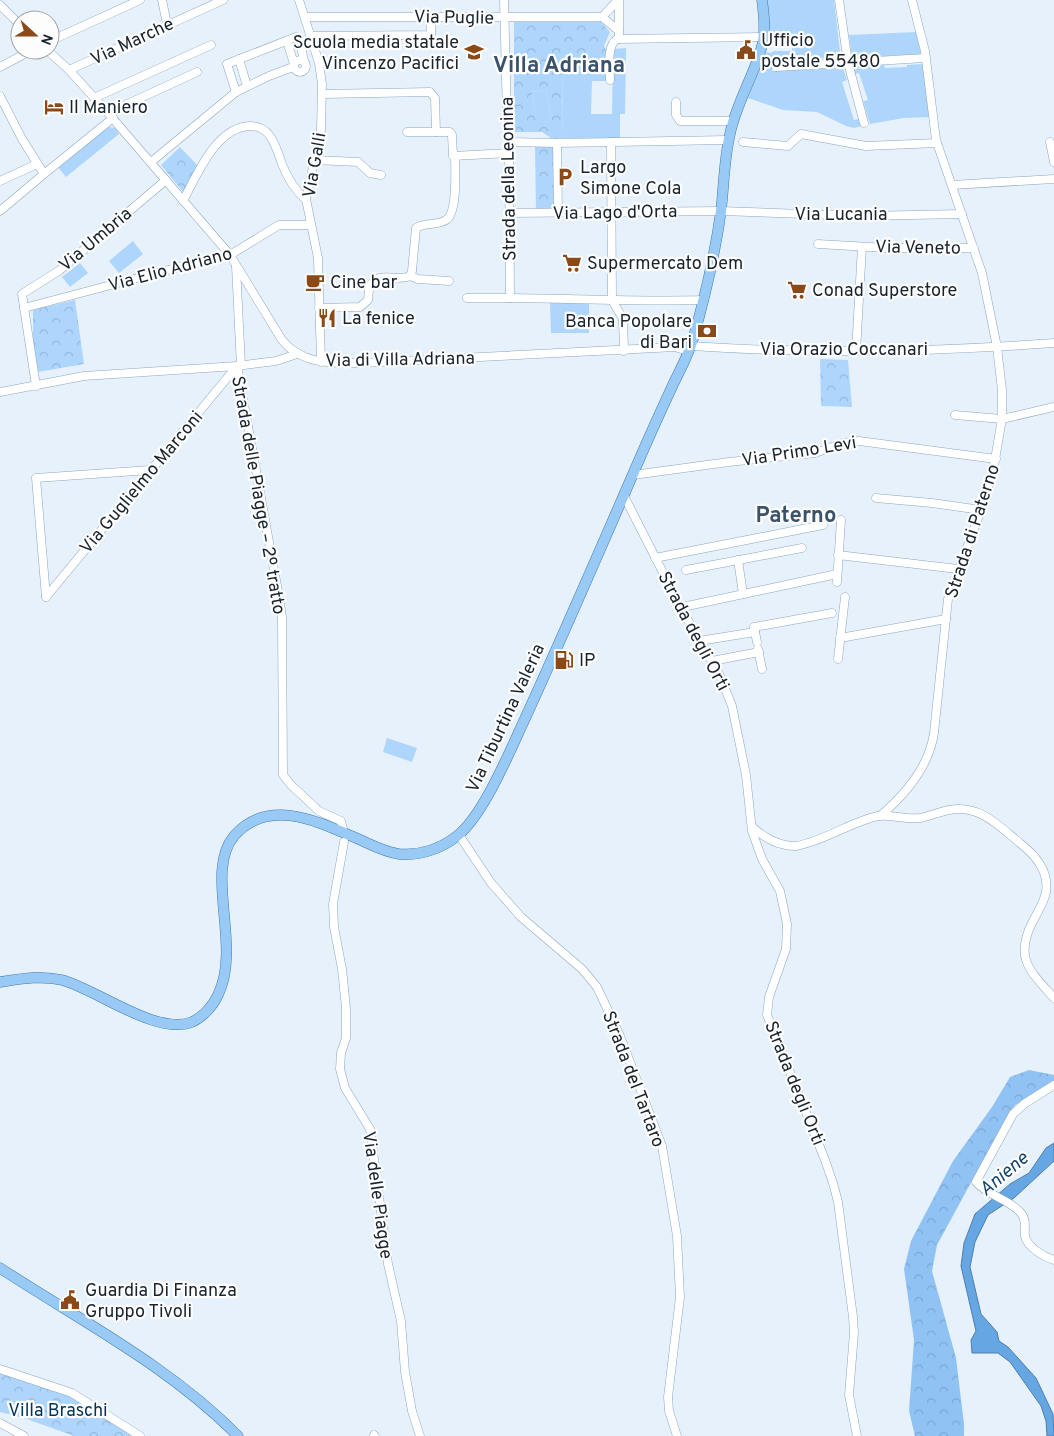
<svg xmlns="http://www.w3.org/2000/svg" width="1054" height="1436" viewBox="0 0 1054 1436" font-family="Overpass,sans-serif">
	<defs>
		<pattern id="forest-crowns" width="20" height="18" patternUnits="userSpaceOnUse" patternTransform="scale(1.25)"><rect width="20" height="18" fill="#90c3f4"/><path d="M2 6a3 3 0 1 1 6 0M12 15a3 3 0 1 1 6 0" fill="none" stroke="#7ca7d2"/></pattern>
		<pattern id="park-crowns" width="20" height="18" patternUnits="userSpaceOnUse" patternTransform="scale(1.25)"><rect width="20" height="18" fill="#aed6fd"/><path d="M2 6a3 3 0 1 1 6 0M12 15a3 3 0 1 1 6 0" fill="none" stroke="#95b7d9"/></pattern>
	</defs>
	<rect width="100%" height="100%" fill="#e6f1fc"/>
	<!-- grass -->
	<g fill="#aed6fd">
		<path d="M767,0H834L841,60L827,61L823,58L804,59L803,62L783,63V60L772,61V71L843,68L847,80L842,82L854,120L859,119L862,126L854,128L846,126L817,112L783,110L748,98L767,52L770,53L774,51H792L793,34L770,32Z"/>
		<path d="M916,32L921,54L852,58L849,35Z"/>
		<path d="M626,48L625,114H620V138H562L563,71L609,56L608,81H592L591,114H612L613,49Z"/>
		<path d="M923,64L930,117L904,118L870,124L863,101L868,100L859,73L855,74L853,66L884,65L885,68L907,67V65Z"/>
		<path d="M546,90L551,118L536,121L532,92Z"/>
		<path d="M109,127L115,128L119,134L66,177L57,166L90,140Z"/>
		<path d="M133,241L143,254L119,273L109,261Z"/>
		<path d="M80,263L88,273L70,287L62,277Z"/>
		<path d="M550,303H589V333H551Z"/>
		<path d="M387,738L417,748L412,762L383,752Z"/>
	</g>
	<!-- forest -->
	<path fill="url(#forest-crowns)" d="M1029,1070L1054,1075V1083L1015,1105L1005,1120L937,1245L932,1271L956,1358L964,1424V1436H915L909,1411L914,1340L904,1269L911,1241L953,1161L992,1107L1010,1077Z"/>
	<!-- park -->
	<g fill="url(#park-crowns)" fill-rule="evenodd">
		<path d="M514,22H601L610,32L604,46L608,54L604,58L563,71L562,138H551L542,132H514ZM546,90L551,118L536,120L532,92Z"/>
		<path d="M180,147L198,166L184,193L161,165Z"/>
		<path d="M535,147H554L555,210H536Z"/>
		<path d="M75,300L84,364L38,372L33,341V310Z"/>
		<path d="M820,359L848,360L852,407L821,406Z"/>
		<path d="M0,1373L67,1393L134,1436H74L24,1418L0,1412Z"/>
	</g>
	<!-- water -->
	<path fill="#66a6e2" stroke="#4f7fac" d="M1054,1143V1161L1014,1198L988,1215L975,1242L970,1267L981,1314L997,1332L999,1341L1008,1347L1036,1378L1053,1414L1054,1436H1047L1046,1421L1041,1406L1010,1362L998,1353H972L971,1340L976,1331L961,1266L964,1243L975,1214L1010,1184L1029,1173L1046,1148Z"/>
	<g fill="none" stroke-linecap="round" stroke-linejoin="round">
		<!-- minor casing -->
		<g stroke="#8ca6c0" stroke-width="9">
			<g id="minor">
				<path d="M162,0L167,24"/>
				<path d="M299,0L319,63L322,84L321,130L306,199L318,258L321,362"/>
				<path d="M504,0L507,116L509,144L510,298"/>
				<path d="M619,0V39"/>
				<path d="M839,0L848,63L864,123"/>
				<path d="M0,5L20,25"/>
				<path d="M305,17H602"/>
				<path d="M602,17L618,0"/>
				<path d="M602,17L619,31"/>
				<path d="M311,36L431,35V17"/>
				<path d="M50,41L140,0"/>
				<path d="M287,41L294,64"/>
				<path d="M47,50L69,70L108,113L230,255L282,340C302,365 333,363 362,363L675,347L688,351"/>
				<path d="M239,59L247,86"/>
				<circle cx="300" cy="66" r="6"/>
				<path d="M0,67L32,50"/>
				<path d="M776,67L925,58"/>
				<path d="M69,70L223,0"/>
				<path d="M610,80C610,69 606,46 617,39L764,37"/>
				<path d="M236,92L227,64L296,37L300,40L304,62"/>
				<path d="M323,94L430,92L435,98L436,132"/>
				<path d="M0,96L22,139L44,174L113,118"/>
				<path d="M94,98L211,45"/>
				<path d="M676,102V115L680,121H733"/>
				<path d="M108,113L197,72"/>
				<path d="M407,132H450L452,135L453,156L509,153"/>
				<path d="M509,142L557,143L728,140"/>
				<path d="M611,142L612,300L623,319L624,351"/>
				<path d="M743,142L788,146L801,134L866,146L937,143"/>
				<path d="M1050,142L1054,162"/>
				<path d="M557,143L558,212"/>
				<path d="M315,160L358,162L370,173L381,175"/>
				<path d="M151,162L236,92L269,76L293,67"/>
				<path d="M0,181L37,164"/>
				<path d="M952,185L1054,179"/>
				<path d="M183,201C197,175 216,127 250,126C259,126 265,129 270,136C276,145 279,155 282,164C287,177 296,191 306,200"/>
				<path d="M0,211L44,174"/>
				<path d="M509,213L721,211L861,216L962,214"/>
				<path d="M818,244L887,248H974"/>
				<path d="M236,266L241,366"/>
				<path d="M410,276L418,279L449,281"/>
				<path d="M467,298C546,297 625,302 704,300"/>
				<path d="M24,308L160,272L230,255L279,225H311"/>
				<path d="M319,308L360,307L368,300C369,295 368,288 371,284C380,271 398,282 410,276L412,271L416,228C424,222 437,226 446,220C458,213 455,169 455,156"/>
				<path d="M691,346C811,354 933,352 1054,343"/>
				<path d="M856,351L862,247"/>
				<path d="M237,366L279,597L282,617L283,775L291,785L319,811L341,821L344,833"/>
				<path d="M36,386L22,294L60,270L166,180"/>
				<path d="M0,392L84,376L237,366L276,361L297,354"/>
				<path d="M955,415L1002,419L1054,407"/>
				<path d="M633,475L729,462L815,453L843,443L859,441L996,459"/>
				<path d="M624,496L681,608L720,676L732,706L746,775L752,831L762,859L780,891L787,924L786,949L769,997L767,1015L825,1160L833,1183L838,1202L853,1317L854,1333L849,1395L857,1436"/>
				<path d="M876,498L932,503L981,510"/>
				<path d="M838,555L958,569"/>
				<path d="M655,558L823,525"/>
				<path d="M738,560L743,594"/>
				<path d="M686,570L802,548"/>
				<path d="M837,582L841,520"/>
				<path d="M46,597L237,366"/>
				<path d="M46,597L36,478L150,470"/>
				<path d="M678,608L837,574"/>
				<path d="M840,638L946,619"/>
				<path d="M699,641L755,632"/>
				<path d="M757,642L754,627L832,613"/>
				<path d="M758,649L762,669"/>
				<path d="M838,659L845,597"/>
				<path d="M712,661L759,652"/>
				<path d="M880,816C906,794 929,767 934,733L948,599L984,502L993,471L1002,419V390L997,347L982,273L936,140L925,51L912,0"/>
				<path d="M752,827C765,838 778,846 796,846C825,841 850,822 878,816C890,814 906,820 920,818C930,816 939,812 949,810C980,804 999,826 1021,844C1036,856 1049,871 1046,892C1044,903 1037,913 1032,923C1014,959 1031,972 1054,998"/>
				<path d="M459,835L491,883L521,917L582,969L597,987L620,1036L662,1146L677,1236L680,1297L668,1397L669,1411L677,1436"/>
				<path d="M344,842L333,904L334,927L342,969L346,1008V1038L341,1053L340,1069L345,1088L370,1129L388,1264L401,1321L405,1372L412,1411L420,1436"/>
				<path d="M1054,1085L1024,1104L1013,1114L976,1182C988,1196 1009,1199 1021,1213C1027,1220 1024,1228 1025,1236C1027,1247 1044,1257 1054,1260"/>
				<path d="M0,1369L72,1393L140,1436"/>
				<path d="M0,1423L24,1436"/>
				<path d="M374,1435L375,1436"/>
			</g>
		</g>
		<!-- major casing -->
		<g stroke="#4079ac" stroke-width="11">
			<g id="major">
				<path d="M0,982C20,979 41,975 62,980C98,990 157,1036 192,1022C203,1017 213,1006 218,995C242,946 204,872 234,836C268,797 317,821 356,838C370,844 384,852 399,854C419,856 441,849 457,836C483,816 509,753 523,723C561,640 597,557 633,474C645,446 658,417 671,389C678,373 688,357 693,339C705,297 715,254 721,211C724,185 724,159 730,134C736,103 754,76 762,46C766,32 764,15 762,0"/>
				<path d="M0,1268C81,1321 169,1366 238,1436"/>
			</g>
		</g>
		<!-- minor -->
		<use href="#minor" stroke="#fff" stroke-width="8"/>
		<!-- major -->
		<use href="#major" stroke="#99caf6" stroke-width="10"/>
	</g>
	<!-- icons -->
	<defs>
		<g id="civic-bare" transform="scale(1.5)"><path d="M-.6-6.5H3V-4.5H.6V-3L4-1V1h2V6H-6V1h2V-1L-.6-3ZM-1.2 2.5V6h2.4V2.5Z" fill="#8a4916" stroke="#fdfdfd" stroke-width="2.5" paint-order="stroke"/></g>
		<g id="school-bare" transform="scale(1.5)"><path d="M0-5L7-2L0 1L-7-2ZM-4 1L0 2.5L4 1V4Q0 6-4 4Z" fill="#8a4916" stroke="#fdfdfd" stroke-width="2.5" paint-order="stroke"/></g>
		<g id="hotel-bare" transform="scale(1.5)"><path d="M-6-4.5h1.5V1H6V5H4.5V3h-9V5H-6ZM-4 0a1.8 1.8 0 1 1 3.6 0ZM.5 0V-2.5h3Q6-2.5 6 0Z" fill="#8a4916" stroke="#fdfdfd" stroke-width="2.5" paint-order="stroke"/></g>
		<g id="parking-bare" transform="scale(1.5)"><path d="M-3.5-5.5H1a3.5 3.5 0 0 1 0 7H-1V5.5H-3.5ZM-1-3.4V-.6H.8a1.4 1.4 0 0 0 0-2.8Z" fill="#8a4916" stroke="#fdfdfd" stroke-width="2.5" paint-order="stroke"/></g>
		<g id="supermarket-bare" transform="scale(1.5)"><path d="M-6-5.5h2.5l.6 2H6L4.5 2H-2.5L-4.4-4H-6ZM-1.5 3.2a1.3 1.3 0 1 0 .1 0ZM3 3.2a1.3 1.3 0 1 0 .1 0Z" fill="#8a4916" stroke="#fdfdfd" stroke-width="2.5" paint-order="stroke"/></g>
		<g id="cafe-bare" transform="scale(1.5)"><path d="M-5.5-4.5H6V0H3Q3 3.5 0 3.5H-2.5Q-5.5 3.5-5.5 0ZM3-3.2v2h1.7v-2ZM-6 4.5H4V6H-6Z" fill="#8a4916" stroke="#fdfdfd" stroke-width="2.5" paint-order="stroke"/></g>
		<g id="restaurant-bare" transform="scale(1.5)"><path d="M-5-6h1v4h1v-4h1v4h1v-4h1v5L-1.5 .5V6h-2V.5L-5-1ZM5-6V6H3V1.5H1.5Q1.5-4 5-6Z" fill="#8a4916" stroke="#fdfdfd" stroke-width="2.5" paint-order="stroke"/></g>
		<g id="bank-bare" transform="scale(1.5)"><path d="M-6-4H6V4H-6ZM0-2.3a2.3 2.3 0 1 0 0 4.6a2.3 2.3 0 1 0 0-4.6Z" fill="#8a4916" stroke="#fdfdfd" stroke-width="2.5" paint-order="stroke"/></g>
		<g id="fuel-bare" transform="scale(1.5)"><path d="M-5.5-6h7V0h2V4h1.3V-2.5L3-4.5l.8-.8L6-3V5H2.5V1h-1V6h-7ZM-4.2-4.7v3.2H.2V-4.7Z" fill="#8a4916" stroke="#fdfdfd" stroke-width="2.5" paint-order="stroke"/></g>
	</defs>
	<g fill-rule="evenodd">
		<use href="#civic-bare" x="746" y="50"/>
		<use href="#school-bare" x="474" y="52"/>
		<use href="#hotel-bare" x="54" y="107"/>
		<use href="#parking-bare" x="565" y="177"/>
		<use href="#supermarket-bare" x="572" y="263"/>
		<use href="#cafe-bare" x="315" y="282"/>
		<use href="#supermarket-bare" x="797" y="290"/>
		<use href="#restaurant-bare" x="327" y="318"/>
		<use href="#bank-bare" x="707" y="331"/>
		<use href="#fuel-bare" x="564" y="660"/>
		<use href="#civic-bare" x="70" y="1300"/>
	</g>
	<g text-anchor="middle" stroke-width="4.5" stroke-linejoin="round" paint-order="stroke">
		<!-- street labels -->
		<g font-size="18" fill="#19232d" stroke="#fdfdfd">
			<text transform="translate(454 17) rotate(1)" y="6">Via Puglie</text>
			<text transform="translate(132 41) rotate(-25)" y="6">Via Marche</text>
			<text transform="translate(314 165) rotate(-80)" y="6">Via Galli</text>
			<text transform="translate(508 179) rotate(-91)" y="6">Strada della Leonina</text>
			<text transform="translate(615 212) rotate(-1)" y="6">Via Lago d'Orta</text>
			<text x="841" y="220">Via Lucania</text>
			<text transform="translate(95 239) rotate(-40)" y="6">Via Umbria</text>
			<text transform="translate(918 247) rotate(1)" y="6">Via Veneto</text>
			<text transform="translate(170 269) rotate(-15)" y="6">Via Elio Adriano</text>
			<text x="844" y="355">Via Orazio Coccanari</text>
			<text transform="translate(400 359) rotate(-1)" y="6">Via di Villa Adriana</text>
			<text transform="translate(799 451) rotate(-9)" y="6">Via Primo Levi</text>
			<text transform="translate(141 482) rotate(-50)" y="6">Via Guglielmo Marconi</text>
			<text transform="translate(259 495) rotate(80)" y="6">Strada delle Piagge – 2º tratto</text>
			<text transform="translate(972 531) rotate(-72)" y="6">Strada di Paterno</text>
			<text transform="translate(694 631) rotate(62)" y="6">Strada degli Orti</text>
			<text transform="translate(505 718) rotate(-65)" y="6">Via Tiburtina Valeria</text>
			<text transform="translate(634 1079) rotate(69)" y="6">Strada del Tartaro</text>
			<text transform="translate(795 1083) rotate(68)" y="6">Strada degli Orti</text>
			<text transform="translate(378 1195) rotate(82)" y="6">Via delle Piagge</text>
		</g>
		<!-- poi labels -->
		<g font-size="18" fill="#19232d" stroke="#fdfdfd" text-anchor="start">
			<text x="761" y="46">Ufficio<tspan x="761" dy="21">postale 55480</tspan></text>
			<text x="459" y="48" text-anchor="end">Scuola media statale<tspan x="459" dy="21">Vincenzo Pacifici</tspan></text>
			<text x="69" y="113">Il Maniero</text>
			<text x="580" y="173">Largo<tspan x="580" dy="21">Simone Cola</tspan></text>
			<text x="587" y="269">Supermercato Dem</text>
			<text x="330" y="288">Cine bar</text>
			<text x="812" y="296">Conad Superstore</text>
			<text x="342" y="324">La fenice</text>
			<text x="692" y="327" text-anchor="end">Banca Popolare<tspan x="692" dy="21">di Bari</tspan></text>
			<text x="579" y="666">IP</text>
			<text x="85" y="1296">Guardia Di Finanza<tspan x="85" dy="21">Gruppo Tivoli</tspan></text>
		</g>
		<!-- park labels -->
		<g font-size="18" fill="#003359" stroke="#fdfdfd">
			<text x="58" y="1416">Villa Braschi</text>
		</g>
		<!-- water labels -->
		<g font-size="19" font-style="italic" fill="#15446b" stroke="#fdfdfd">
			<text transform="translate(1003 1173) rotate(-40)" y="7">Aniene</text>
		</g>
		<!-- district labels -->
		<g font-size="22" font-weight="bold" fill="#3b536a" stroke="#fdfdfd">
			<text x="559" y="72">Villa Adriana</text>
			<text x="796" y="522">Paterno</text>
		</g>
	</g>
	<!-- north arrow -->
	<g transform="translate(35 35) rotate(111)"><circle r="24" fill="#fdfdfd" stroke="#a2a6aa"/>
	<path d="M0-4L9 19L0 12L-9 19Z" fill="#8a4916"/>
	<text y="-8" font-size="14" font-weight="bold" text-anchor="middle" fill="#19232d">N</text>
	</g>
</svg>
